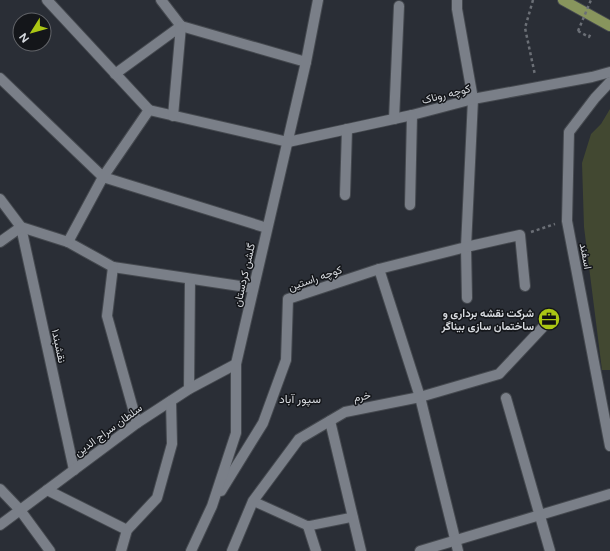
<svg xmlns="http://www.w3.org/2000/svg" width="610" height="551" viewBox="0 0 610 551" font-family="Figtree,Vazirmatn,sans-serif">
	<rect width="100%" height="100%" fill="#2a2e36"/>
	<!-- green -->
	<path fill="#424831" d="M610,109V370H602L584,227L582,163L591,134L601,124Z"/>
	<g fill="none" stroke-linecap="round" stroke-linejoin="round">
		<!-- service casing -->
		<g stroke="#45494f" stroke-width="11">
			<path id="service" d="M253,501L308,526L353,517"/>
		</g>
		<!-- minor casing -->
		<g stroke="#45494f" stroke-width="12">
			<g id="minor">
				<path d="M47,0L149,110"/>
				<path d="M161,0L181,26"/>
				<path d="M457,0V9L473,99L466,247L467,298"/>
				<path d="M181,26L306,62"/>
				<path d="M115,74L181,26"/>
				<path d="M0,78L103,177L267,228"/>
				<path d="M610,82L595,98L569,132L567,221L610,446"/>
				<path d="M149,110L288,142L412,115L473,99L592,77L610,72"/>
				<path d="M173,116L181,26"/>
				<path d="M394,119L399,6"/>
				<path d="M345,195L347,129"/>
				<path d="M0,199L21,227L74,470"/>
				<path d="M410,205L412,115"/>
				<path d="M0,242L21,227L68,242L113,267L253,288"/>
				<path d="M68,242L103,177L149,110"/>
				<path d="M113,267L107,316L137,423"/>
				<path d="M379,269L420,397L458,551"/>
				<path d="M189,389L190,279"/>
				<path d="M506,398L550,551"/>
				<path d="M330,421L361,551"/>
				<path d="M0,489L20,510L50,551"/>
				<path d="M47,490L127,530"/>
				<path d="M221,491L263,423L286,360L288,299L379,269L466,247L520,235L525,286"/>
				<path d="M0,525L137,423L189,389L236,364"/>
				<path d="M308,526L316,551"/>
				<path d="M121,551L127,530L157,498L172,444L171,401"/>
				<path d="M191,551L212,506L236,433V364L306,62L318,0"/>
				<path d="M232,551L253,501L299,439L345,412L420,397L499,374L544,326"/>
				<path d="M420,551L610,494"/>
			</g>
		</g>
		<!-- primary casing -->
		<g stroke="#45494f" stroke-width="12">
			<path id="primary" d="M563,0L610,26"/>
		</g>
		<!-- path -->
		<g stroke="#6b6f76" stroke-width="2.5" stroke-dasharray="3 3" stroke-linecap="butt">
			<path d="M533,0L525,28L535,75"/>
			<path d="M578,31L589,37L591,33"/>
			<path d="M531,232L555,224"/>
		</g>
		<!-- service -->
		<use href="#service" stroke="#7a7f88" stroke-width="9"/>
		<!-- minor -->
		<use href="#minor" stroke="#7a7f88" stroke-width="10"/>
		<!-- primary -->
		<use href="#primary" stroke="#88955d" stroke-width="10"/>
		<!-- path-bridge -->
		<path stroke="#6b6f76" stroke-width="2.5" stroke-dasharray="3 3" stroke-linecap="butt" d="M578,31L591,0"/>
	</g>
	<!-- icons -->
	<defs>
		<g id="office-disc" transform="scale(1.15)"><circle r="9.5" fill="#abc614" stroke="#14161a"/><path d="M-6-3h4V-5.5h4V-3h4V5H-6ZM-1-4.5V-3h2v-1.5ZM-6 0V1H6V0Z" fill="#111"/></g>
	</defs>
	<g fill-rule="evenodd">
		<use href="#office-disc" x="549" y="319"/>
	</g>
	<g text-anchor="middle" stroke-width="3" stroke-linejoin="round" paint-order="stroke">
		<!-- street labels -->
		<g font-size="11" fill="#d7dadf" stroke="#14161a">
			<text transform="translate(446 94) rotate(-14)" y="4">کوچه روناک</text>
			<text transform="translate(586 256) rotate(79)" y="4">اسفند</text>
			<text transform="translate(244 275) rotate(-77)" y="4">گلشن کردستان</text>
			<text transform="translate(315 278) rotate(-19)" y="4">کوچه راستین</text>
			<text transform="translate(59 346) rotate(78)" y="4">نقشبند۱</text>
			<text transform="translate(362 396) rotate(-11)" y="4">خرم</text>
			<text transform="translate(108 430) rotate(-36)" y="4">سلطان سراج الدین</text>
		</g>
		<!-- poi labels -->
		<g font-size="11" font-weight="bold" fill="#d7dadf" stroke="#14161a" text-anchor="end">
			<text x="534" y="317">شرکت نقشه برداری و<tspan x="534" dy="13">ساختمان سازی بیناگر</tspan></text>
		</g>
		<!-- neighbourhood labels -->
		<g font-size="12" fill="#d7dadf" stroke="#14161a">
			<text x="300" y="403">سپور آباد</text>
		</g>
	</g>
	<!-- north arrow -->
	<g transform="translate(32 32) rotate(233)"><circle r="19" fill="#14161a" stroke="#626469"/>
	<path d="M0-3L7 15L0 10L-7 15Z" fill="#abc614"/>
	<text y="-6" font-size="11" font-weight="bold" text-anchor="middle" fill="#d7dadf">N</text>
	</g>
</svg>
